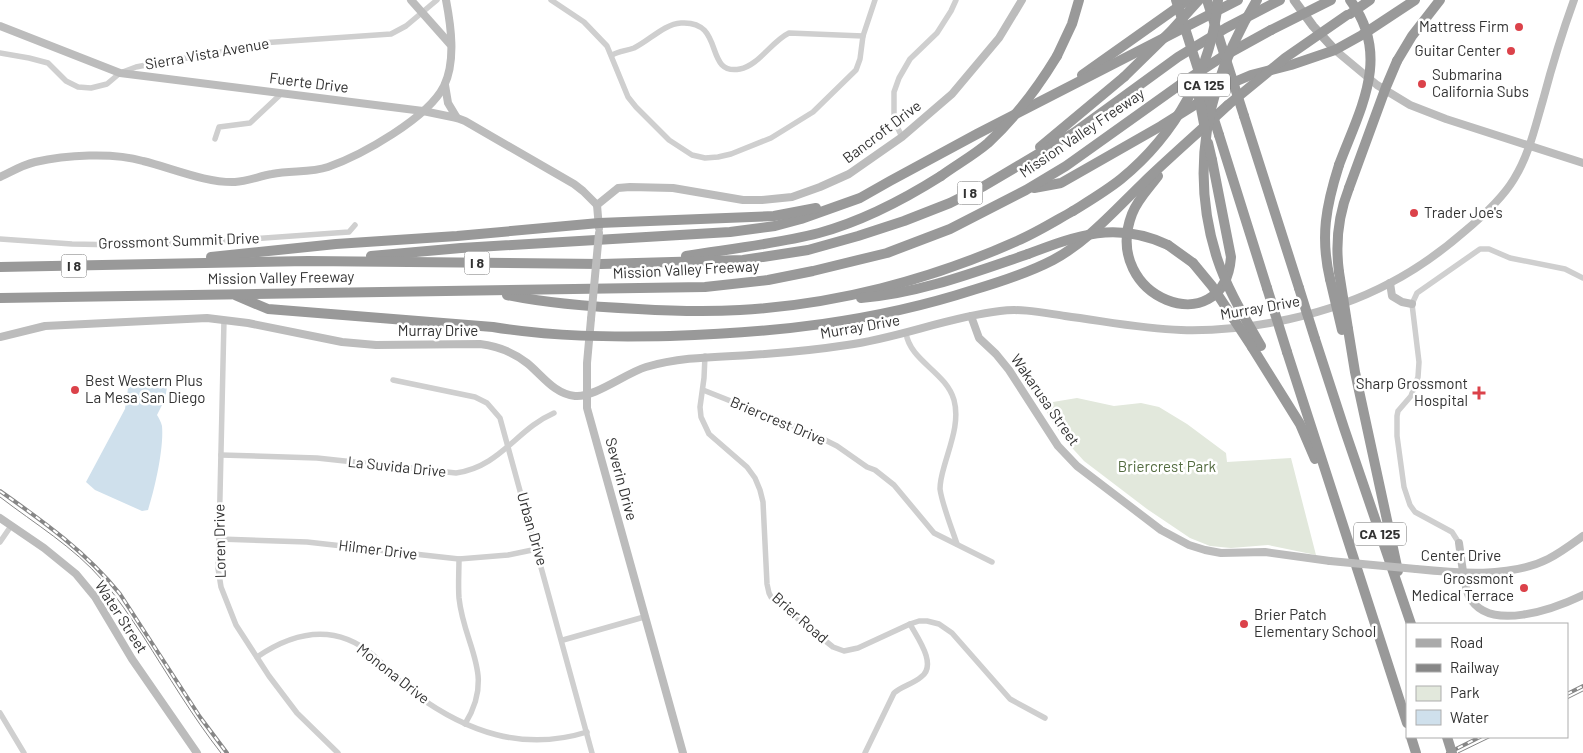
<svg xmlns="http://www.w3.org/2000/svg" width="1583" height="753" viewBox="0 0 1583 753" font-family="Barlow,sans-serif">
	<rect width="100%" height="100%" fill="#fff"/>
	<!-- green -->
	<path fill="#e2e8dc" d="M1077,398L1114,406L1141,403L1159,407L1187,424L1226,453L1227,462L1291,458L1316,555L1268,545L1231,548L1210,546L1190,538L1147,509L1084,461L1065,440L1048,415L1045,406L1053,402Z"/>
	<!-- water -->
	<path fill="#cfe0ec" d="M129,381L167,387L165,399L157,415C159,418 161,422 162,426C164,448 155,488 148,510L142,511L95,490L86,482L125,409Z"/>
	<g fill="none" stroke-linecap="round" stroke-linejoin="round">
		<!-- street -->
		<g stroke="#cfcfcf" stroke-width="5.5">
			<path d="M551,0L584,22L607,46L628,97L636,107L669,140L692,155L705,158L718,157L731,154L771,138L813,112L856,70L860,59L863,36L875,0"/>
			<path d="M0,53L29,58L48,63L66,81L78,87L91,88L107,84L120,73L136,67L177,59L199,57L261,43L391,34L406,26L437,0"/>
			<path d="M612,55C619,51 626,51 634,48C649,41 664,24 681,23C726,20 703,76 740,69C758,66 772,41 789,33L863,36"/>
			<path d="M902,137L894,120V92L899,78L910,59L937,33L951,11L956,0"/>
			<path d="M215,139L219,127L250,123L281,94"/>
			<path d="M0,239L72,244L122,245L194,243L349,232L355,225"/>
			<path d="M224,320L219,539L218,568L221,587L236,625L269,676L297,713L338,753"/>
			<path d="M906,333C910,361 946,372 954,400C960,422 950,445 944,467C942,474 940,482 940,489C942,504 952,529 957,544"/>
			<path d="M705,356L704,378L700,407L701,417L709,434L747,467L755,478L760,490L763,502L767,584L769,593L771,597L833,647L844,651L858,648L910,624L919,621H927L939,624L952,633L1010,699L1045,718"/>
			<path d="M393,380L475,397L487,403L500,418L592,753"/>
			<path d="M703,390L811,433L837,446L867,467L875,470L894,485L934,533L992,562"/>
			<path d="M221,455L317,458L456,473C500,467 517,429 554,413"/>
			<path d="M219,539L307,542L459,559L508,555L537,549"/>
			<path d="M0,542L11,526"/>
			<path d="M1459,543L1452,532L1415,512L1410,505L1404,487L1397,436V416L1398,411L1411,396L1418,377L1419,362L1412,304L1417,293L1480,249H1489L1510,258L1565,269L1583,278"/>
			<path d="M459,559C459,572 458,585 459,598C464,647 496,674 465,724"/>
			<path d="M563,640L644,617"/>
			<path d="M257,657C294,632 335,623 373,655C387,667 399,682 415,694C467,732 523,752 587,732"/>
			<path d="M0,713L24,753"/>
			<path d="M865,753L894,693C902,686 913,684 921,677C938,665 917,637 910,624"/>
		</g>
		<!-- secondary -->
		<g stroke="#bcbcbc" stroke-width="8">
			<path d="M411,0L450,44"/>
			<path d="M0,26L120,73L423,111L457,118L465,121L574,184L583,191L597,205"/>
			<path d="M1335,50L1377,85L1410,105L1446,119L1583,163"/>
			<path d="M445,85L448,103L457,118"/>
			<path d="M0,177C11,172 22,165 35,162C65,155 113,152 143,161C172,168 206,183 235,182C248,181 260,176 272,174C291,170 310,173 328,167C362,155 428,118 444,86C456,61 451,26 446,0"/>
			<path d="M597,205L618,188L630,187L673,188L743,200H762L792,197L820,187L849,174L902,137L952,94L999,38L1022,0"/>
			<path d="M597,205L599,228"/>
			<path d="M1390,283L1392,296L1402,302L1412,304"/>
			<path d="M971,316L979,338L996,354L1009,370L1058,446L1077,466L1161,530L1189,545L1205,550L1221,553L1265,552L1330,561"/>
			<path d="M591,319L587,363V408L683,753"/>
			<path d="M0,337L45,326L207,318L248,323L342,342L376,345L480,344C497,346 513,352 527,363C542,375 554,394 575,396C594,398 626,373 646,367C680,357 715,357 750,355C782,353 815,350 847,345C899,338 948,317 1000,311C1022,308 1044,313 1065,316C1104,321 1142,329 1181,330C1249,332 1330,315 1390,283C1417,269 1442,251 1465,231C1483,216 1502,199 1514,179C1529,155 1535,127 1543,100C1552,66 1562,33 1574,0"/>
			<path d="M0,518L44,548L76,574L95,597L132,659L197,753"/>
			<path d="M1459,543C1461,556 1464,587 1469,596C1488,634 1556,608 1583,595"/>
			<path d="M1416,569C1456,573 1511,578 1548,559C1560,553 1572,544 1583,536"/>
		</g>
		<!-- primary -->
		<path stroke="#aaa" stroke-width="9" d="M1294,0L1313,26L1335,50"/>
		<!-- highway -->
		<g stroke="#999" stroke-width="10">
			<path d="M1350,14L1370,0"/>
			<path d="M1057,56L1072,24L1079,0"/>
			<path d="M1397,61L1412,36L1440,0"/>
			<path d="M1082,75L1188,0"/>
			<path d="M1244,116L1299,288"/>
			<path d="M1219,135L1267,288"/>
			<path d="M1040,147L1124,77"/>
			<path d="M1158,176C1149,188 1137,200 1132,214C1100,298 1224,345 1231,257L1212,160"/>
			<path d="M1034,188L1061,183L1161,126L1225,86L1251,75L1291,65L1335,50L1362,35L1415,0"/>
			<path d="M1168,245L1193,263"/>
			<path d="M371,256L461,248L730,232L775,226L801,219L860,198L890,181L977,134L1238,0"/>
			<path d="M686,256C730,249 776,244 819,233C863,221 903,200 941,176"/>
			<path d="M211,257L336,244L457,236L599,223L774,216L816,208"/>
			<path d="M0,267L308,261L601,264L743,260L808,250L858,236L904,221L950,203L984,186L1075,132L1178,57L1226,28L1280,0"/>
			<path d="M1339,272C1335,242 1338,216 1349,188"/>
			<path d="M1330,279C1320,237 1326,206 1339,165"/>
			<path d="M507,295C550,304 594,307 638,309C672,311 706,312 740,310C834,305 930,280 1017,241C1036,233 1055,221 1073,211"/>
			<path d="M237,296L268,309L493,327C553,337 609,337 670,336C773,333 874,322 973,290C1000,282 1028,273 1053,260C1087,242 1114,211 1142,184C1170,157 1199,132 1228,105"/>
			<path d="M0,298L705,287L768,280L813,271L887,253L950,229L1026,190L1066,166L1188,79L1222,57L1271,30"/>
			<path d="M861,298C917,294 975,272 1028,254"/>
			<path d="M1348,329L1355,372L1398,571"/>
			<path d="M1315,339L1344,428L1411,624"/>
			<path d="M1252,347L1300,424L1315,459"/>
			<path d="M1287,352L1407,723"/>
			<path d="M1411,737L1416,753"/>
		</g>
		<!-- tram -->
		<g stroke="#878787" stroke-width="1">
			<path d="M0,497C35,524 74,547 103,581C118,598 130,617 143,636C168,675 192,716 221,753"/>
			<path d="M1567,699L1583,691"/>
			<path d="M1458,753L1491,737"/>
		</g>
		<!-- rail casing -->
		<g stroke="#878787" stroke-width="4">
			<g id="rail">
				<path d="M0,491C44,522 86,552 120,594L200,717L227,753"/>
				<path d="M1567,694L1583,686"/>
				<path d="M1448,753L1480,737"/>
			</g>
		</g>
		<!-- rail -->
		<use href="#rail" stroke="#fff" stroke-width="2" stroke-dasharray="5.5" stroke-linecap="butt"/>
		<!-- secondary-bridge -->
		<g stroke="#bcbcbc" stroke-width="8">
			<path d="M591,319L599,233"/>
			<path d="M1330,561L1416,569"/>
		</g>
		<!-- highway-bridge -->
		<g stroke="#999" stroke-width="10">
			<path d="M1176,0L1219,135"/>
			<path d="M1207,0L1244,116"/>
			<path d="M1257,0C1209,79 1188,167 1217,258C1227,289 1245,318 1261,346"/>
			<path d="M1271,30L1331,0"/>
			<path d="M1124,77L1171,31L1199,0"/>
			<path d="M1196,82L1205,129"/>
			<path d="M1228,105L1285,58L1347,15"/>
			<path d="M1208,143L1212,160"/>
			<path d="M1339,165C1360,109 1392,56 1350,0"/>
			<path d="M941,176C956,165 974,155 988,143C1016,117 1037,89 1057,56"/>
			<path d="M1349,188L1386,87L1397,61"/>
			<path d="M1073,211C1089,201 1106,191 1121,179C1175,135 1212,70 1218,0"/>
			<path d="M1028,254C1078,235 1116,221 1168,245"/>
			<path d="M1193,263L1212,286L1252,347"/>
			<path d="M1339,272L1348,329"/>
			<path d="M1330,279L1342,330"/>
			<path d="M1267,288L1287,352"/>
			<path d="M1299,288L1315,339"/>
			<path d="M1447,737L1452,753"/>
		</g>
	</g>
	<!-- markers -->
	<g fill="#db424a" stroke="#fff" stroke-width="2">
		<circle cx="1519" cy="27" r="5"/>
		<circle cx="1511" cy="51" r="5"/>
		<circle cx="1422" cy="84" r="5"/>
		<circle cx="1414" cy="213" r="5"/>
		<circle cx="75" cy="390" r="5"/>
		<path d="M1476.5 385.5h5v5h5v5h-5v5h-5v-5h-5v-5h5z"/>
		<circle cx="1524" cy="588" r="5"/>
		<circle cx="1244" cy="624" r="5"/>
	</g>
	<g text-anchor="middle" stroke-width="5" stroke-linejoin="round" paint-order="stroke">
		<!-- shield labels -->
		<g fill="#fff" stroke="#707070" stroke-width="1">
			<rect x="1178" y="73.5" width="52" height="23" rx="4"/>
			<rect x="957.5" y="181.5" width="25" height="23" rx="4"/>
			<rect x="464.5" y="251.5" width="25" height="23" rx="4"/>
			<rect x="61.5" y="254.5" width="25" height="23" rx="4"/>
			<rect x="1354" y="522.5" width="52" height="23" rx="4"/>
		</g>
		<g font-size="14" font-weight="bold" fill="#323232">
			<text x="1204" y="90">CA 125</text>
			<text x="970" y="198">I 8</text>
			<text x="477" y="268">I 8</text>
			<text x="74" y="271">I 8</text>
			<text x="1380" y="539">CA 125</text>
		</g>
		<!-- poi labels -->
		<g font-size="15" fill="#323232" stroke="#fff" text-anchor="end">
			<text x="1509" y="32">Mattress Firm</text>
			<text x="1501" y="56">Guitar Center</text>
			<text x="1432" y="80" text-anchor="start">Submarina<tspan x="1432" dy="17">California Subs</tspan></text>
			<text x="1424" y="218" text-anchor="start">Trader Joe's</text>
			<text x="85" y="386" text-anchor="start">Best Western Plus<tspan x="85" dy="17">La Mesa San Diego</tspan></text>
			<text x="1468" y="389">Sharp Grossmont<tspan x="1468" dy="17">Hospital</tspan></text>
			<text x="1514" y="584">Grossmont<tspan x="1514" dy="17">Medical Terrace</tspan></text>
			<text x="1254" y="620" text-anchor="start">Brier Patch<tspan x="1254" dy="17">Elementary School</tspan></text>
		</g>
		<!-- street labels -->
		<g font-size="15" fill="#323232" stroke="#fff">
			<text transform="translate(207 54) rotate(-10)" y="5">Sierra Vista Avenue</text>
			<text transform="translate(309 83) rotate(7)" y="5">Fuerte Drive</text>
			<text transform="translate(882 132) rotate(-37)" y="5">Bancroft Drive</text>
			<text transform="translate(1082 133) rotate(-34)" y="5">Mission Valley Freeway</text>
			<text transform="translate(179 241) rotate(-2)" y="5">Grossmont Summit Drive</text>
			<text transform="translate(686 270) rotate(-3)" y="5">Mission Valley Freeway</text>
			<text transform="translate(281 278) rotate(-1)" y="5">Mission Valley Freeway</text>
			<text transform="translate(1260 308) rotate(-10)" y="5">Murray Drive</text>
			<text transform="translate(860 327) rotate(-10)" y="5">Murray Drive</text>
			<text x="438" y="336">Murray Drive</text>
			<text transform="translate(1045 400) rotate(55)" y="5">Wakarusa Street</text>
			<text transform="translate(778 421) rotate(23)" y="5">Briercrest Drive</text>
			<text transform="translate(397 467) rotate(6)" y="5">La Suvida Drive</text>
			<text transform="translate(621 479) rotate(75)" y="5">Severin Drive</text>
			<text transform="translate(532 529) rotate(74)" y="5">Urban Drive</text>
			<text transform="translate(220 541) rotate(-91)" y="5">Loren Drive</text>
			<text transform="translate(378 550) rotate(7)" y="5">Hilmer Drive</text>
			<text x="1461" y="561">Center Drive</text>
			<text transform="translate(121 617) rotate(57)" y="5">Water Street</text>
			<text transform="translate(800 618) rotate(41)" y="5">Brier Road</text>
			<text transform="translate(393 674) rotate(38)" y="5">Monona Drive</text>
		</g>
		<!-- park labels -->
		<g font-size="15" fill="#546c41" stroke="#fff">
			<text x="1167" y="472">Briercrest Park</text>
		</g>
	</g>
	<!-- legend -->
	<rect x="1406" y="623" width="162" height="115" fill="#ffffff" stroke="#adadad"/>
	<rect x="1416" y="639" width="25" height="8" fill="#aaaaaa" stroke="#adadad"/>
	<text x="1450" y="648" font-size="15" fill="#323232">Road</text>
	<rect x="1416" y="664" width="25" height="8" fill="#878787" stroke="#adadad"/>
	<text x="1450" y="673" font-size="15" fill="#323232">Railway</text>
	<rect x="1416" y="686" width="25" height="15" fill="#e2e8dc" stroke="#adadad"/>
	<text x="1450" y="698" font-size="15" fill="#323232">Park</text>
	<rect x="1416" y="710" width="25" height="15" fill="#cfe0ec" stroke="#adadad"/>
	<text x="1450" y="723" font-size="15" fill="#323232">Water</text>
</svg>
